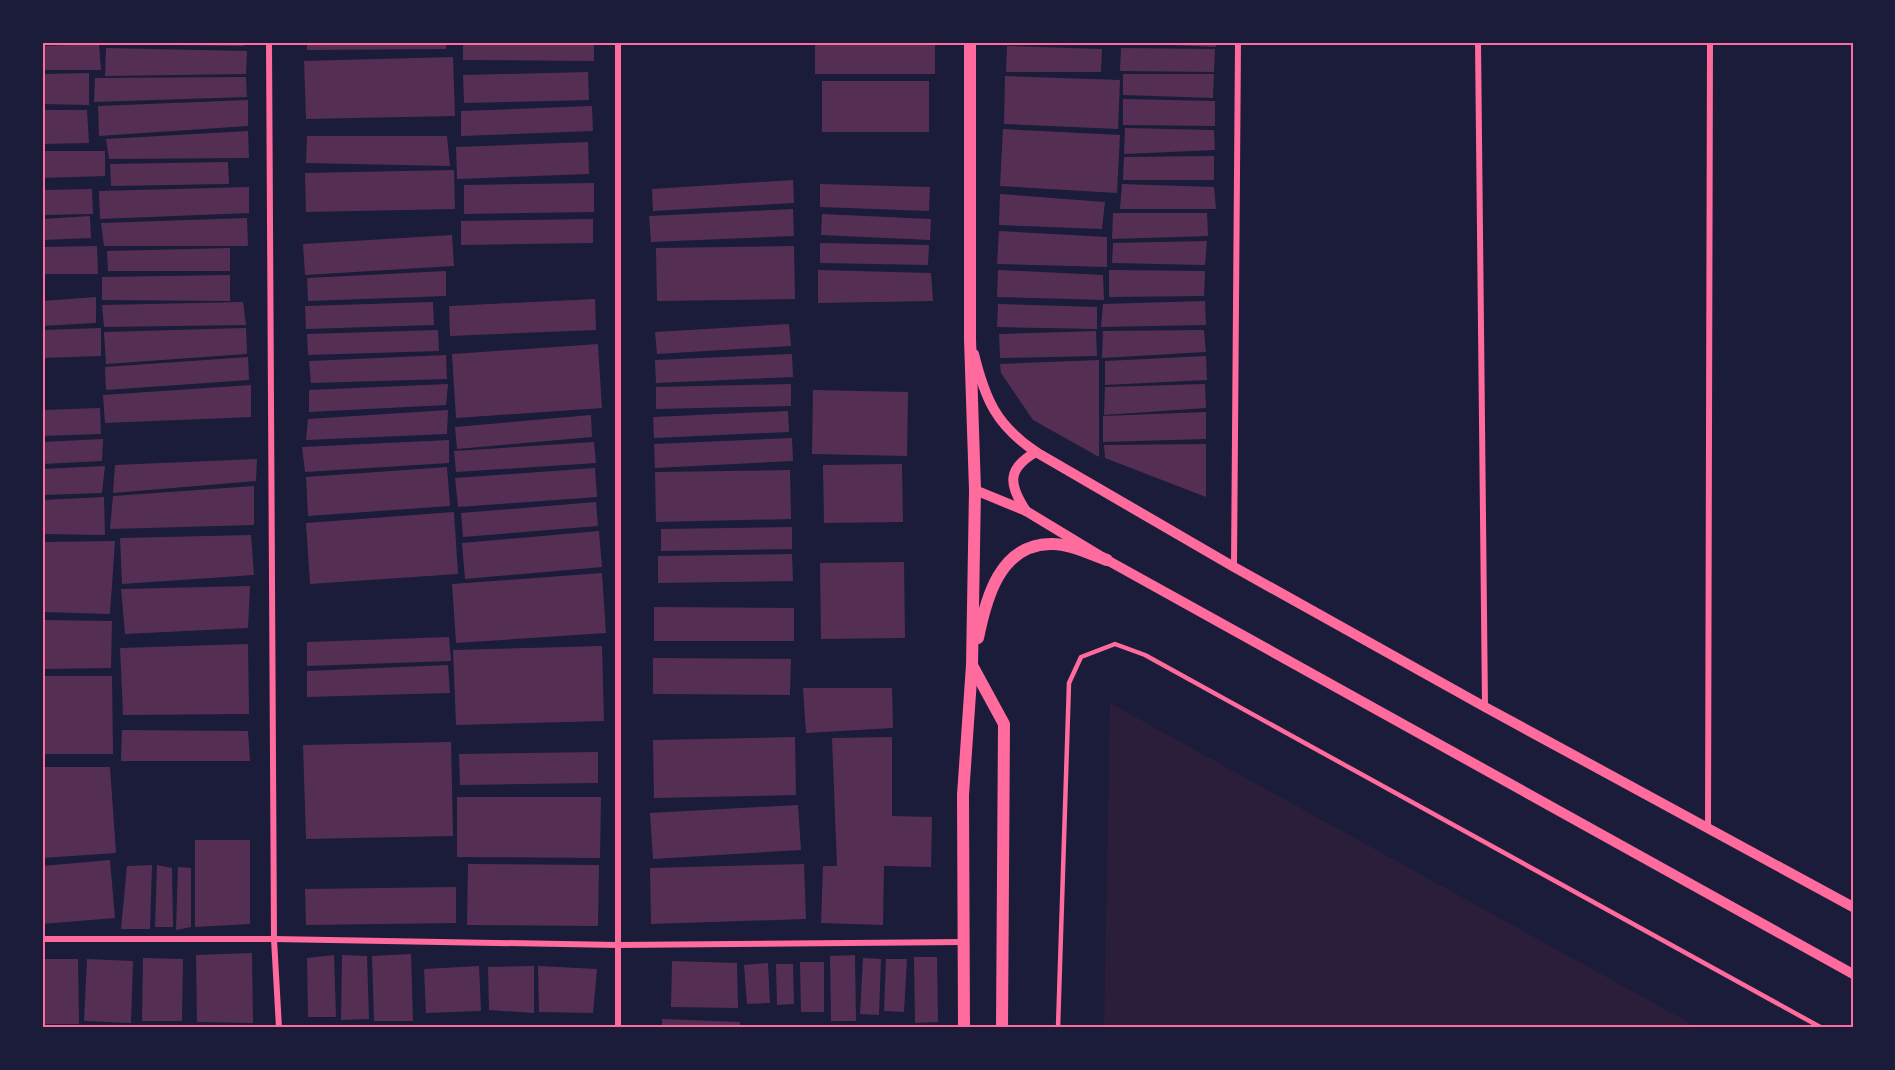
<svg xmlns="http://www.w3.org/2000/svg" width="1895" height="1070" viewBox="0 0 1895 1070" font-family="'Noto Sans',sans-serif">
	<rect width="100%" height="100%" fill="#1b1b3a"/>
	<!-- green -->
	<path fill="#2a1e3b" d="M1110,703L1699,1028H1104Z"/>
	<!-- building -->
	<g fill="#542f53">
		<path d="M104,42H244V46L104,44Z"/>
		<path d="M307,42H446V49L307,50Z"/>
		<path d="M463,42H594V61L463,60Z"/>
		<rect x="815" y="42" width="120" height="32"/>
		<path d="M1150,42H1216V47L1150,44Z"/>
		<path d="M99,44L101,70H42V46Z"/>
		<path d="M1007,46L1102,49L1101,72H1006Z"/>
		<path d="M106,48L247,51L246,74L105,76Z"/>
		<path d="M1121,48L1215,49L1214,72L1120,71Z"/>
		<path d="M453,57L455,116L306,119L304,61Z"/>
		<path d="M588,72L589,100L464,103L463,75Z"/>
		<path d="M89,73V105L42,104V74Z"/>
		<path d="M1123,74H1214L1213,98L1123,95Z"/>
		<path d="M1005,76L1120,80L1118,129L1004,124Z"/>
		<path d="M246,77L247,97L94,102L95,78Z"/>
		<rect x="822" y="81" width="107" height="51"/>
		<path d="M1123,99L1215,101V126L1123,125Z"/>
		<path d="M248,100V126L99,136L98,106Z"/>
		<path d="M592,106L593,131L461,136V111Z"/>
		<path d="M42,110H87L89,143L42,144Z"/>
		<path d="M1125,128L1214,130L1215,150L1124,154Z"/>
		<path d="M1003,129L1120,135L1117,193L1000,186Z"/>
		<path d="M248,131L249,158L109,159L106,139Z"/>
		<path d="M307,136H447L450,166L306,163Z"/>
		<path d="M588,142L589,174L457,179L456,147Z"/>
		<path d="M42,151H105V176L42,178Z"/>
		<path d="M1214,156V180H1123L1124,157Z"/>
		<path d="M228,162L229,184L111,186L110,164Z"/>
		<path d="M454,170L455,209L306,212L305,173Z"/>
		<path d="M793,180L794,203L653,211L652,189Z"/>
		<path d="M594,183V212L464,214V185Z"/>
		<path d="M820,184L930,187L929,211L820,207Z"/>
		<path d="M1122,184L1214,187L1216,209H1120Z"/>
		<path d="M249,187V213L100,219L99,191Z"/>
		<path d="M92,189L93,214L42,215V190Z"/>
		<path d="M1000,194L1105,202L1102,229L999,225Z"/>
		<path d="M793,209L794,236L651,242L649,216Z"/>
		<path d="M1113,213H1207L1208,236L1112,239Z"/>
		<path d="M822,214L931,219L930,240L821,235Z"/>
		<path d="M90,216L91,238L42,240V219Z"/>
		<path d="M247,218L248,246H104L101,223Z"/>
		<path d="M593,219V243L461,245V221Z"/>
		<path d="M999,231L1107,237V267L997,264Z"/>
		<path d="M452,235L454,266L305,275L303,244Z"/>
		<path d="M1207,241L1205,265L1112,263L1113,243Z"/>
		<path d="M820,243L929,245L928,265L820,263Z"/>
		<path d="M97,246L98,274H42V247Z"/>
		<path d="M794,246L795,299L657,301L656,248Z"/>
		<path d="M230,248V271H108L107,251Z"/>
		<path d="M818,270L931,273L933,301L818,303Z"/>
		<path d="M998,270L1103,275L1104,300L997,297Z"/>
		<path d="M1109,270L1205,271L1204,296L1109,297Z"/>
		<path d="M446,271V296L308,301L307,278Z"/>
		<path d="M230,275V301L102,300V277Z"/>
		<path d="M96,297V323L42,326V301Z"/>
		<path d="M595,299L596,330L450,336L449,306Z"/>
		<path d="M1205,301L1206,325L1101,327L1103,304Z"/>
		<path d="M243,302L246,325L104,327L102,305Z"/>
		<path d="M433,302L434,325L306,329L305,306Z"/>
		<path d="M998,304L1097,307V329L997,327Z"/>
		<path d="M789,324L791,346L657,354L655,332Z"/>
		<path d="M101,328V356L42,358V330Z"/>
		<path d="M246,328L247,354L106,364L104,332Z"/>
		<path d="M438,330L439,351L308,355L307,334Z"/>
		<path d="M1204,330L1206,352L1102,358L1103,331Z"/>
		<path d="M1096,331L1097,356L1000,358L999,334Z"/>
		<path d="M598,344L602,408L456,418L452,354Z"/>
		<path d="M792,354L793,377L656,383L655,360Z"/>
		<path d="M446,355L447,379L311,383L309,361Z"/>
		<path d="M1206,356L1207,380L1105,385V361Z"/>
		<path d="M248,357L249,380L106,390L105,367Z"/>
		<path d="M1099,360V457L1033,420L1001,373L1000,364Z"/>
		<path d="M448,384L446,405L309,412V390Z"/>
		<path d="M791,384V406L656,409V387Z"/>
		<path d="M1205,384L1206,408L1104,415L1105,387Z"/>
		<path d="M251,385V417L105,423L103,395Z"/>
		<path d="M813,390L908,392L907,456L812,454Z"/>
		<path d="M100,408L101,434L42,436V410Z"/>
		<path d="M448,410L447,434L306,440L308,419Z"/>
		<path d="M788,411L789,432L654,438L653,417Z"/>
		<path d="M1206,412V439L1103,442V416Z"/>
		<path d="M591,415L592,437L457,449L455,427Z"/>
		<path d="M792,438L793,461L655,468L654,444Z"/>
		<path d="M103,439L102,461L42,464V442Z"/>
		<path d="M449,440V463L305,472L302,447Z"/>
		<path d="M594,442L596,463L456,472L454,451Z"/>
		<path d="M1206,444V497L1105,458L1104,445Z"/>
		<path d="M257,459L256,481L113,493L115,465Z"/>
		<path d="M902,464L903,522L824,523L823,465Z"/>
		<path d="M105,466L102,493L42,495V469Z"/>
		<path d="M447,467L450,506L308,516L306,477Z"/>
		<path d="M595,468L597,497L458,507L455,478Z"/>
		<path d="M790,470L791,519L656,522L655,472Z"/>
		<path d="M254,486V525L110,529L113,496Z"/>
		<path d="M104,497L105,535L42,534V500Z"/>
		<path d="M596,502L598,526L463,537L461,513Z"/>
		<path d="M454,512L458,574L310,584L306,523Z"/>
		<path d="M792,527V549L661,551V529Z"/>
		<path d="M599,531L602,567L465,579L462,543Z"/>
		<path d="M251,535L254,575L122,584L120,538Z"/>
		<path d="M115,541L110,614L42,612V542Z"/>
		<path d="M792,554L793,581L658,583V556Z"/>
		<path d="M904,562L905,638L821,639L820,563Z"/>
		<path d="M602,573L606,633L456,643L452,584Z"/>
		<path d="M250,586L248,628L125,634L121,589Z"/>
		<path d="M654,607L794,608V641H654Z"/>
		<path d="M42,620L112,621L111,668L42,669Z"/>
		<path d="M449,637L451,661L307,666V642Z"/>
		<path d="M248,644L249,714L123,715L120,648Z"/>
		<path d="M602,646L604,721L456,725L453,650Z"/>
		<path d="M653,658L791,659L790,695L653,694Z"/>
		<path d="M448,665L450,693L307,697V671Z"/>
		<path d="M42,676H112L113,754H42Z"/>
		<path d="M803,688H892L893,728L806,733Z"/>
		<path d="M122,730L248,731L250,761H121Z"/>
		<path d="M795,737L796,795L654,798L653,740Z"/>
		<path d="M892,737V816L932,817L931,867L884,866L883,925L821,923L823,866H837L832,738Z"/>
		<path d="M451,742L453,836L306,839L303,745Z"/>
		<path d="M598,752V783L460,785L459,754Z"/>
		<path d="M42,767H110L116,853L42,858Z"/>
		<path d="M457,797H601L600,858L457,857Z"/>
		<path d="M798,805L801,850L653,859L650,813Z"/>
		<path d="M195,840H250V924L195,927Z"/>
		<path d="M110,860L115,918L42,924V866Z"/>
		<path d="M468,864L599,865L598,926L467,925Z"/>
		<path d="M804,864L806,919L651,924L650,868Z"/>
		<path d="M152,865L150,929H121L127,866Z"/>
		<path d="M157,865L172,868L173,927H155Z"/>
		<path d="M178,867L191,868V927L176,930Z"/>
		<path d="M456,887V923L306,925L305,889Z"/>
		<path d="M252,953L253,1023L197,1022L196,955Z"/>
		<path d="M411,954L413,1021H374L372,956Z"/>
		<path d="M334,955L336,1017H308L307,958Z"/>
		<path d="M342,955L367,956L369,1019L341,1020Z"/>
		<path d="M855,955L856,1021H831L830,956Z"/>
		<path d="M914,957H937L938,1022L915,1023Z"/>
		<path d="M143,958L183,959L182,1021H142Z"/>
		<path d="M863,958L881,959L879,1015L860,1014Z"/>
		<path d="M42,959H78L79,1024H42Z"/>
		<path d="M87,959L133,961L131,1023L84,1021Z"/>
		<path d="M886,959H907L904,1012L884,1011Z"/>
		<path d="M672,961L737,963L738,1008L671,1007Z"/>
		<path d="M800,962H824V1012H801Z"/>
		<path d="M768,963L770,1003L747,1004L744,965Z"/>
		<path d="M776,964H793L794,1004L777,1005Z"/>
		<path d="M479,966L481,1011L426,1013L424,969Z"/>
		<path d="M534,966V1013L489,1010L488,967Z"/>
		<path d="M538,966L597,969L593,1013L539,1012Z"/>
		<path d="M662,1019L740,1022V1028H662Z"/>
	</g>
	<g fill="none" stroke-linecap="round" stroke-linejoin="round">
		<!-- service -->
		<path stroke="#ff6b9d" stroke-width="4.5" d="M1058,1028L1069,683L1081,657L1115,644L1145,655L1822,1028"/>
		<!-- minor -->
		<g stroke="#ff6b9d" stroke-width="6">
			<path d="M269,42L274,939L279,1028"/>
			<path d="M618,42V1028"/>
			<path d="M1478,42L1485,707"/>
			<path d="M1234,566L1238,42"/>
			<path d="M1708,828L1710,42"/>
			<path d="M42,939H274L617,945L964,942"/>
		</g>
		<!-- tertiary -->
		<g stroke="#ff6b9d" stroke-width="10">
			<path d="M974,354C985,399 996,425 1036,452L1234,567L1485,707L1853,907"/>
			<path d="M975,490L1026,511L1107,560L1853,974"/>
			<path d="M1026,511C1009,485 1006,469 1036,452"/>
		</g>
		<!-- secondary -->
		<g stroke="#ff6b9d" stroke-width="12">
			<path d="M978,638C986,598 1000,545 1050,544C1068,543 1090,554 1107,560"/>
			<path d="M973,667L1004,724L1002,1028"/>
			<path d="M964,1028L963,795L972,665L975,490L970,339V42"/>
		</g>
	</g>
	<!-- border -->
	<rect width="1895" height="1070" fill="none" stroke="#1b1b3a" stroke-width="87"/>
	<rect x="44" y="44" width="1808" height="982" fill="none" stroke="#ff6b9d" stroke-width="2"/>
</svg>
